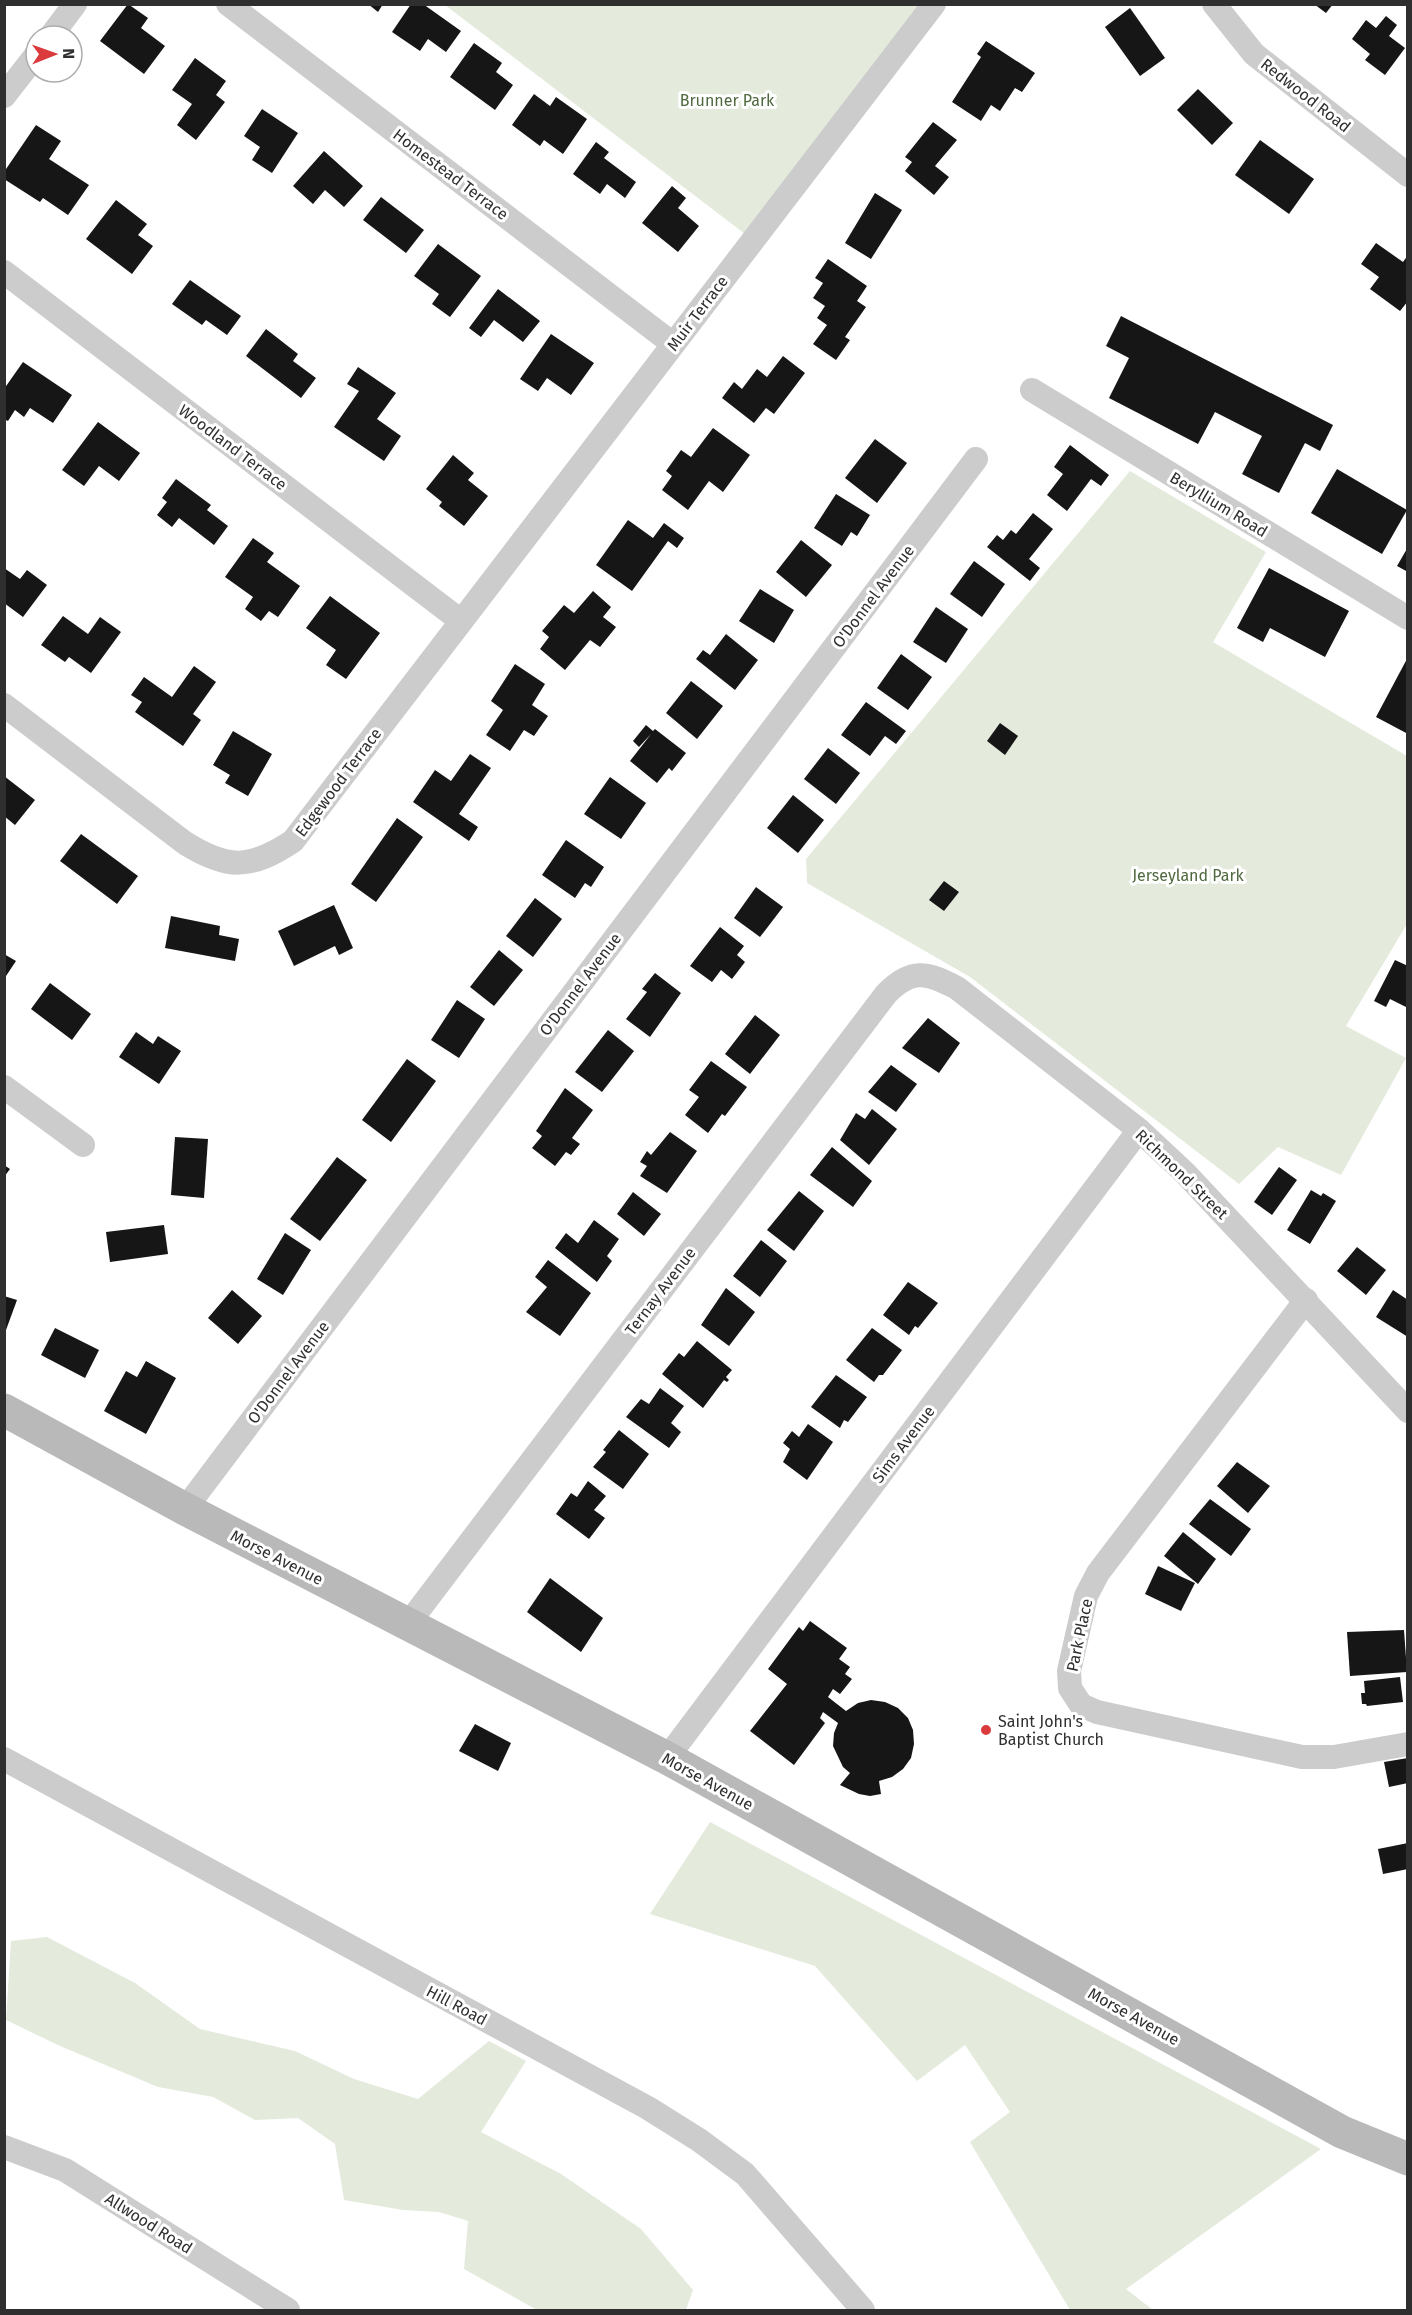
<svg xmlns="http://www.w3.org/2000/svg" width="1412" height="2315" viewBox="0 0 1412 2315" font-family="'Fira Sans',sans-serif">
	<rect width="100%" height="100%" fill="#fff"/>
	<!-- green -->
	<g fill="#e4ebdd">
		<path d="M445,5H921L745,234Z"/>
		<path d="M1130,471L1266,552L1213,642L1407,756V924L1346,1026L1406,1058L1341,1175L1278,1147L1239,1184L970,977L807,883L806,859Z"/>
		<path d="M710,1822L1321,2149L1126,2289L1153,2310H1070L970,2142L1010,2112L965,2045L917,2081L815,1966L650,1914Z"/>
		<path d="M47,1937L135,1983L200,2029L295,2051L354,2079L418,2099L489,2041L526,2061L481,2132L561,2174L641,2229L693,2290L686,2310H537L464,2269L468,2221L439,2212L403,2210L344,2200L335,2144L298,2118L255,2120L213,2097L158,2087L60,2046L6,2020L11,1941Z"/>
	</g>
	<!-- building -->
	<g fill="#161616">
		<path d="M128,4L148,18L141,28L165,46L144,74L100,41Z"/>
		<path d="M368,4H383L378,12Z"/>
		<path d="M411,4H423L461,31L446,52L428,39L420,51L392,32Z"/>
		<path d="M1314,4H1333L1326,13Z"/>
		<path d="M1130,8L1165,58L1140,76L1105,27Z"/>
		<path d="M1386,16L1397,25L1389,36L1405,48L1385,75L1365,60L1370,54L1352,39L1366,20L1376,28Z"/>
		<path d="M986,41L1035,73L1022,92L1015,88L1000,111L991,105L981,121L952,102L981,57L977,54Z"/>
		<path d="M474,43L502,63L496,72L513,85L495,110L450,77Z"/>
		<path d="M195,58L226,81L216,95L225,102L196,140L177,125L192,104L172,90Z"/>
		<path d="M1198,89L1233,123L1212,145L1177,110Z"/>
		<path d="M534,94L550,106L556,97L587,119L563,154L544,140L540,146L512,125Z"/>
		<path d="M262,109L298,133L272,173L252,160L260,147L244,136Z"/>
		<path d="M933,122L957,140L935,166L949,177L934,195L905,171L912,162L905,157Z"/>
		<path d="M36,125L61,141L49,159L89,185L68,215L43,198L40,202L4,179V172Z"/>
		<path d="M1260,140L1314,179L1289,214L1235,175Z"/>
		<path d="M596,142L609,152L604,158L636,182L625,198L607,184L600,194L573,174Z"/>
		<path d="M324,151L363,186L344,207L325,190L313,204L293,186Z"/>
		<path d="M672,186L686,198L678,208L699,226L678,252L642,223Z"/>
		<path d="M875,193L902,210L871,259L845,243Z"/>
		<path d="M381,197L424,230L406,253L363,220Z"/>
		<path d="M116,200L147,224L138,235L153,246L132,274L86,239Z"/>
		<path d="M1376,243L1403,262L1408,255V301L1400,311L1370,289L1379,277L1361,264Z"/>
		<path d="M438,244L481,276L450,317L432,304L439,294L414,276Z"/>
		<path d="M828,259L867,286L857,301L866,307L845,337L850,340L836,360L813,344L827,325L817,318L825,306L813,298L823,283L815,278Z"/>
		<path d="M190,280L241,316L227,335L206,320L202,325L172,304Z"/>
		<path d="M498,289L540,321L523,342L494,320L481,337L469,328Z"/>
		<path d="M1121,316L1333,425L1320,451L1305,443L1279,493L1242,474L1262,436L1215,412L1198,444L1109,398L1129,358L1106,346Z"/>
		<path d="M266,329L298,354L293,361L316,378L301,398L246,356Z"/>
		<path d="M551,334L594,363L571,395L547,378L538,391L520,379Z"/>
		<path d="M783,356L805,373L774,414L766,408L754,423L722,398L734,382L742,389L757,369L767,377Z"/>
		<path d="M23,362L72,395L53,423L30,408L24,417L15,410L8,421L4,419V389Z"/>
		<path d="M358,367L396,393L377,419L401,436L384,461L334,427L359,391L347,384Z"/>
		<path d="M98,422L140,453L119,481L99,466L84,486L62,470Z"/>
		<path d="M713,428L750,455L723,492L709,481L688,510L662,490L672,476L666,471L681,450L691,457Z"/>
		<path d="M875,439L907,463L877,503L845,478Z"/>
		<path d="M1070,445L1109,475L1101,486L1091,479L1067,511L1047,495L1063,474L1054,467Z"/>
		<path d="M453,455L474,473L468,480L488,496L464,526L439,506L442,502L426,489Z"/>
		<path d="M1337,469L1407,510L1382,554L1311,513Z"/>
		<path d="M176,479L211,505L207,510L228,526L214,545L179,518L172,527L157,515L167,502L162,498Z"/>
		<path d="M836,494L870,515L857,536L851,532L842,546L814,528Z"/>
		<path d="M1033,513L1053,529L1029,559L1040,568L1030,581L987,547L997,535L1003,540L1011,530L1016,534Z"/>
		<path d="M628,520L653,538L664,523L684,538L677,548L668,541L632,591L596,565Z"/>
		<path d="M253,538L274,553L267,562L300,586L278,617L269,611L261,621L245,609L253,597L225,577Z"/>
		<path d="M801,540L832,565L806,597L776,572Z"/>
		<path d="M1408,547V572L1397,566Z"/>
		<path d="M974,561L1005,584L982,617L950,594Z"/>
		<path d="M4,568L20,579L27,570L47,585L23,617L4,603Z"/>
		<path d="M1269,568L1349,611L1325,657L1270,628L1263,642L1237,628Z"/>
		<path d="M760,589L794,610L774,643L739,621Z"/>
		<path d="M593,591L611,607L603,617L616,627L600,647L590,640L565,670L540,649L549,637L542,631L564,605L574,613Z"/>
		<path d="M330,596L380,633L346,679L326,665L336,650L306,628Z"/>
		<path d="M936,607L968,629L946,663L913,642Z"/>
		<path d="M63,616L88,634L100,617L121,632L91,673L69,657L65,662L41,645Z"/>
		<path d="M726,634L758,660L735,690L696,659L703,650L710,655Z"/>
		<path d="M901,654L932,677L908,710L877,688Z"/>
		<path d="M1408,657V734L1376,717Z"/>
		<path d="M515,664L545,684L532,705L548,716L534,736L524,730L510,751L486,735L503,710L491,701Z"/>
		<path d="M194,666L216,682L193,714L201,720L183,746L135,712L142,702L131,695L144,677L172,697Z"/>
		<path d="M691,681L723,706L697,739L666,713Z"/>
		<path d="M866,702L906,731L896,744L885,736L870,756L841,735Z"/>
		<path d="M1000,723L1018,736L1005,755L987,741Z"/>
		<path d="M646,725L653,731L655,729L686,753L672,771L669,768L657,783L630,761L651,734L639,747L633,741Z"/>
		<path d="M233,731L272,754L248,796L225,783L230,775L213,765Z"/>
		<path d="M828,748L860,773L836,804L804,779Z"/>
		<path d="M470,754L491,768L459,814L478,827L469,841L413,802L435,770L451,781Z"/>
		<path d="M4,776L35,800L15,825L4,816Z"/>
		<path d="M610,777L646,803L621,839L584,814Z"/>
		<path d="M793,795L824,820L798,853L767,828Z"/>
		<path d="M397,818L423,837L376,902L351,884Z"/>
		<path d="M81,834L138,876L117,904L60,861Z"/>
		<path d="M566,840L604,867L591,887L585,883L575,898L542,875Z"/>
		<path d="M944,881L959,892L944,911L929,900Z"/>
		<path d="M756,887L783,907L760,937L734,918Z"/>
		<path d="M535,898L562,919L533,957L506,936Z"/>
		<path d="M334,905L353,948L339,955L335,946L294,966L278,931Z"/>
		<path d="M171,916L220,926L219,935L239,939L235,961L165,948Z"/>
		<path d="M720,927L744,946L737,955L745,962L732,979L721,970L712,982L690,966Z"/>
		<path d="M499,950L523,970L494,1006L470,987Z"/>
		<path d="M4,954L16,961L4,979Z"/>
		<path d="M1395,960L1408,966V1008L1390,999L1386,1007L1374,1001Z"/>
		<path d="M655,973L681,993L650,1037L626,1019L647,992L642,989Z"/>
		<path d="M50,983L91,1014L72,1040L31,1009Z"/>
		<path d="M457,1000L485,1019L459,1058L431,1040Z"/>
		<path d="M755,1015L780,1035L750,1074L725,1054Z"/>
		<path d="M928,1018L960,1043L939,1073L902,1048Z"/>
		<path d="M608,1030L634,1051L602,1092L575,1072Z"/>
		<path d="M136,1032L153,1044L158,1036L181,1051L159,1084L119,1057Z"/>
		<path d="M407,1059L436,1081L391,1142L362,1120Z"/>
		<path d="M711,1061L747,1087L725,1116L722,1114L708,1133L685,1115L699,1097L689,1090Z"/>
		<path d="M891,1065L917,1084L896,1112L868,1092Z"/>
		<path d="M565,1088L593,1110L572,1138L580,1144L571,1155L566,1152L555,1166L532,1148L542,1136L536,1131Z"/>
		<path d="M872,1109L897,1129L869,1165L840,1140L856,1113L865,1119Z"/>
		<path d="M670,1132L697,1151L667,1193L640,1176L647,1166L640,1162L647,1151L651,1155Z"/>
		<path d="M175,1137L208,1139L204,1198L171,1195Z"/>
		<path d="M832,1147L872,1181L853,1207L810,1175Z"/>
		<path d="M337,1157L367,1180L320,1241L290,1219Z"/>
		<path d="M4,1165L10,1169L4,1177Z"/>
		<path d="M1279,1167L1297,1180L1272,1215L1254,1202Z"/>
		<path d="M1311,1190L1321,1196L1323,1193L1336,1201L1310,1244L1287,1230Z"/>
		<path d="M799,1191L824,1211L794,1251L767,1230Z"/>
		<path d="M633,1192L661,1214L644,1236L617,1214Z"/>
		<path d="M594,1220L619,1239L607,1256L612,1261L597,1282L555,1248L566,1233L578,1243Z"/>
		<path d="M164,1225L168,1254L110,1262L106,1232Z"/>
		<path d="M285,1233L311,1250L283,1295L257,1279Z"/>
		<path d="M761,1240L787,1261L760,1297L733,1276Z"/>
		<path d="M1357,1247L1386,1270L1366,1295L1337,1271Z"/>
		<path d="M548,1260L591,1293L560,1336L526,1312L547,1287L535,1277Z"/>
		<path d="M908,1282L938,1303L918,1328L915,1326L909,1335L883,1315Z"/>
		<path d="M726,1288L755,1312L729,1346L701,1325Z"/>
		<path d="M232,1290L262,1316L238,1344L208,1318Z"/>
		<path d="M1393,1290L1408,1300V1337L1376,1317Z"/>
		<path d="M4,1296L17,1300L6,1330H4Z"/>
		<path d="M55,1328L99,1350L85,1378L41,1355Z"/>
		<path d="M872,1328L902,1350L883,1375H879L874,1382L846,1360Z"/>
		<path d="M697,1341L732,1370L726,1377L729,1380L727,1382L724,1380L703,1408L662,1374L679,1353L684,1357Z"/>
		<path d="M146,1361L176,1378L146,1434L104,1411L126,1371L137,1377Z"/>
		<path d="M836,1375L867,1397L848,1422L844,1420L840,1428L811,1407Z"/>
		<path d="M660,1388L684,1406L671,1423L681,1432L669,1448L626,1417L641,1399L649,1404Z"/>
		<path d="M808,1424L833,1442L807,1480L783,1462L790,1449L783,1443L792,1431L799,1437Z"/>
		<path d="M619,1430L649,1454L623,1489L593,1467L606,1452L603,1450Z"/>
		<path d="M1237,1462L1270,1486L1248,1513L1217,1486Z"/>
		<path d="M588,1481L606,1496L594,1510L605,1518L589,1539L556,1514L571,1493L577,1497Z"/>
		<path d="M1210,1499L1251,1529L1231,1556L1189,1524Z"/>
		<path d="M1183,1532L1216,1559L1198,1584L1164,1556Z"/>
		<path d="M1158,1566L1195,1583L1181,1611L1145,1594Z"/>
		<path d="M550,1578L603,1618L581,1652L527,1612Z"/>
		<path d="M810,1621L847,1648L839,1659L850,1667L845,1674L852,1679L840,1694L833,1689L828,1697L846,1711L858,1703L871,1700L885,1702L898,1708L908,1718L913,1730L914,1744L911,1758L903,1769L892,1777L879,1781L881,1794L870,1796L859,1794L840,1785L850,1773L843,1767L833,1746L834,1733L838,1723L823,1712L820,1718L825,1723L794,1765L750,1731L787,1684L768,1669L799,1627L803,1631Z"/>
		<path d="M1404,1630L1407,1672L1350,1676L1347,1632Z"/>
		<path d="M1400,1677L1403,1702L1367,1706L1366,1704H1362L1361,1693H1365L1364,1681Z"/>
		<path d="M475,1724L511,1743L498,1771L459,1751Z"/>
		<path d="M1408,1758V1783L1389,1787L1384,1762Z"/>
		<path d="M1408,1843V1869L1383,1874L1378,1849Z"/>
	</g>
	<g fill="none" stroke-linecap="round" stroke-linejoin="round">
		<!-- street -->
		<g stroke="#ccc" stroke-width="24">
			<path d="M228,4L673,344"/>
			<path d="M1214,4L1254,54L1408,175"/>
			<path d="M51,36L75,4"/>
			<path d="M4,96L36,55"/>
			<path d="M4,272L461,621"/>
			<path d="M1032,390L1408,618"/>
			<path d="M4,705L185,843C228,870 251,869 293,841L934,4"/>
			<path d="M4,1087L83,1145"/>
			<path d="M1306,1300L1098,1573L1086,1596L1069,1671L1070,1688L1081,1705L1097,1712L1302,1757H1334L1408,1744"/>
			<path d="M185,1509L976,459"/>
			<path d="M408,1624L886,994C911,968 927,972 957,988L1139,1130L1185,1173L1408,1411"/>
			<path d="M667,1758L1139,1130"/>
			<path d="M4,1759L648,2108L699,2140L745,2174L863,2310"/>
			<path d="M4,2147L65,2170L288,2310"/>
		</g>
		<!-- secondary -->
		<path stroke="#b9b9b9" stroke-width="33" d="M4,1410L185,1509L667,1758L1342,2132L1408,2159"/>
	</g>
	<!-- markers -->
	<circle fill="#db3b3c" stroke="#fff" stroke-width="2" cx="986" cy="1730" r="6"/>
	<g text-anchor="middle" stroke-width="6" stroke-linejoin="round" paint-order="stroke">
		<!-- street labels -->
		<g font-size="16" fill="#2f2f2f" stroke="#fff">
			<text transform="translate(1306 95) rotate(38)" y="6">Redwood Road</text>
			<text transform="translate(451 174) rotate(37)" y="6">Homestead Terrace</text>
			<text transform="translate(697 313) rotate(-53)" y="6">Muir Terrace</text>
			<text transform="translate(233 447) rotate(37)" y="6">Woodland Terrace</text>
			<text transform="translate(1219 504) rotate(31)" y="6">Beryllium Road</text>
			<text transform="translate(873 596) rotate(-53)" y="6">O'Donnel Avenue</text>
			<text transform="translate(338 782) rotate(-53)" y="6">Edgewood Terrace</text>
			<text transform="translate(580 984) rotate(-53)" y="6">O'Donnel Avenue</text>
			<text transform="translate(1182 1174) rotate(44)" y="6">Richmond Street</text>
			<text transform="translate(660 1291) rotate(-53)" y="6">Ternay Avenue</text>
			<text transform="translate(288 1372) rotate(-53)" y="6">O'Donnel Avenue</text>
			<text transform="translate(903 1444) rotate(-53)" y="6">Sims Avenue</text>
			<text transform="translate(277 1557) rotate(27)" y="6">Morse Avenue</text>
			<text transform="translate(1079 1635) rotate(-78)" y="6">Park Place</text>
			<text transform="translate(708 1781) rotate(29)" y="6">Morse Avenue</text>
			<text transform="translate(457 2005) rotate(28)" y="6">Hill Road</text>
			<text transform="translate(1134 2016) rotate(29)" y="6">Morse Avenue</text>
			<text transform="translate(149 2223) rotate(32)" y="6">Allwood Road</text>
		</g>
		<!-- park labels -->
		<g font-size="16" fill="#4f683e" stroke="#fff">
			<text x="727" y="106">Brunner Park</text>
			<text x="1188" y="881">Jerseyland Park</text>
		</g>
		<!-- poi labels -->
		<g font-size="16" fill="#2f2f2f" stroke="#fff" text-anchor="start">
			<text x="998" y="1727">Saint John's<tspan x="998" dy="18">Baptist Church</tspan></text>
		</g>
	</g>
	<!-- border -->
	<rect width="1412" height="2315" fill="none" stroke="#2f2f2f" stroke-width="12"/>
	<!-- north arrow -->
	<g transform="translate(54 54) rotate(89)"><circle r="28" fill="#ffffff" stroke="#acacac" stroke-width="1.5"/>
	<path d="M0-4.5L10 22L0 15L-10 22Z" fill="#db3b3c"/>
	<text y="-9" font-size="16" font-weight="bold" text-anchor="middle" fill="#2f2f2f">N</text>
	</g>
</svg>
